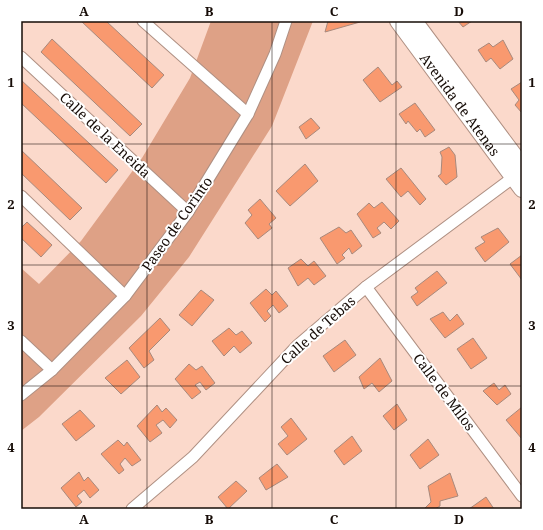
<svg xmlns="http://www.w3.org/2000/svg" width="543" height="530" viewBox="0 0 543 530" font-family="'Noto Serif',serif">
	<rect width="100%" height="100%" fill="#fbd9cb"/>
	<!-- green -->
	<path fill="#dea186" d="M211,21H313L272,126L189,257L141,316L39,417L21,431V268L39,284L81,241L142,158L190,78Z"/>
	<!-- building -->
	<g fill="#f9996f" stroke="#a8897c">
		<path d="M81,21H106L164,75L152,88Z"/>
		<path d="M328,21H359L360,22L325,32Z"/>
		<path d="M458,21H472L463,27Z"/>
		<path d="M52,39L142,124L130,136L41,52Z"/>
		<path d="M503,40L513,59L500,69L491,58L486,62L478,50L489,43L493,47Z"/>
		<path d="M378,67L392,85L397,81L402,87L380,102L363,80Z"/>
		<path d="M21,80L118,170L106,183L21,103Z"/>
		<path d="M522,82V113L515,105L519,100L511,89Z"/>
		<path d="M415,103L435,130L425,137L420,129L417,132L408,121L406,124L399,114Z"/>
		<path d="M311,118L320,128L306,139L299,127Z"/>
		<path d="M449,147L455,155L457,177L446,185L438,176L441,174L442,157L440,152Z"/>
		<path d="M21,150L82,208L70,220L21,173Z"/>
		<path d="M305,164L318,181L290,206L276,191Z"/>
		<path d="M401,168L426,199L420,205L408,191L401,197L386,179Z"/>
		<path d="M260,199L276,218L269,224L272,228L258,239L245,223L252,215L248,210Z"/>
		<path d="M382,202L399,221L391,229L384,222L377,228L381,233L373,238L357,214L369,203L374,208Z"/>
		<path d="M27,222L52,245L41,257L21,238V228Z"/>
		<path d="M339,227L346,233L351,230L362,246L352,254L349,248L342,255L345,258L337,264L320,238Z"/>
		<path d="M498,228L509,242L485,262L475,248L485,242L481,237Z"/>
		<path d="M522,255V280L510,264Z"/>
		<path d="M301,259L308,266L314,261L326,276L314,285L308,278L298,286L288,268Z"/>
		<path d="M437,271L447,283L417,306L411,297L418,292L415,288Z"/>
		<path d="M266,289L272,295L276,291L288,306L279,313L273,305L267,311L271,316L265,322L250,303Z"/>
		<path d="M201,290L214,300L192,326L179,315Z"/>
		<path d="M443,312L450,321L457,314L464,324L445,338L430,319Z"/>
		<path d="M160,318L170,330L149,351L154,360L144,368L129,348Z"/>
		<path d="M229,328L236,335L242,331L252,343L240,353L234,346L224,356L212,341Z"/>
		<path d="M473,338L487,358L471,369L457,349Z"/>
		<path d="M345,340L356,355L334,372L323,356Z"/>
		<path d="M380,358L392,381L379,392L372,383L364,389L359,377Z"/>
		<path d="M127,360L140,377L121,394L105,378Z"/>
		<path d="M189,364L196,370L202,366L215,383L206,390L200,382L195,385L201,392L192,399L175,379Z"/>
		<path d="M494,383L499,390L505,385L511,394L497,405L483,391Z"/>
		<path d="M397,404L407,420L394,430L383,416Z"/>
		<path d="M157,405L162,412L166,408L177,420L170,428L163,420L156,425L162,433L150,442L137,426Z"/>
		<path d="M522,407V439L506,420Z"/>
		<path d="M80,410L95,426L76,441L62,424Z"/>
		<path d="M291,418L307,439L287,455L278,444L288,436L281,427Z"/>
		<path d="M352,436L362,451L344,465L334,451Z"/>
		<path d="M428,439L439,455L420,469L410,455Z"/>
		<path d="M118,440L124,446L127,442L141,460L132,466L125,458L120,464L124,470L119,474L101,454Z"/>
		<path d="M277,464L288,477L266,490L259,478Z"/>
		<path d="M79,472L84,481L88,477L99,490L90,498L84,490L77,496L82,502L76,507L61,488Z"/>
		<path d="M450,473L458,496L440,501V506L435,509H426L425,508L431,502L428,486Z"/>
		<path d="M236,481L247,491L228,509L218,497Z"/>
		<path d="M486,497L494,509H469Z"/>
	</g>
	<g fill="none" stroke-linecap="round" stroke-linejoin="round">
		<!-- street casing -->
		<g stroke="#af9083" stroke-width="13">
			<g id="street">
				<path d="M143,21L248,114"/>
				<path d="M21,57L188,212"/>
				<path d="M21,196L125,296"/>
				<path d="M366,287L522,496"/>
				<path d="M21,341L52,370"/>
				<path d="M21,395L52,370L125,296L188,212L248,114L275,54L286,21"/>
				<path d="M132,509L193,457L297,346L366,287L518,174"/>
			</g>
		</g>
		<!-- secondary casing -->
		<g stroke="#af9083" stroke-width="18">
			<g id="secondary">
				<path id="s1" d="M398,21L522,189"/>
				<path d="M414,21L522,166"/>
			</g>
		</g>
		<!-- street -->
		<use href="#street" stroke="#fff" stroke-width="11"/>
		<!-- secondary -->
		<use href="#secondary" stroke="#fff" stroke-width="16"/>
	</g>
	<!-- grid -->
	<path fill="none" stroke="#160c07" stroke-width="1" stroke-opacity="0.55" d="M147,21V509M272,21V509M396,21V509M21,144H522M21,265H522M21,386H522"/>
	<g text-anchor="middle" stroke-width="4" stroke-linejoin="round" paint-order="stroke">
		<!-- street labels -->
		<g font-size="14" fill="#160c07" stroke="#fff">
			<text dy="5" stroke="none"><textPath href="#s1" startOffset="104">Avenida de Atenas</textPath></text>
			<text transform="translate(105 135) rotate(43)" y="5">Calle de la Eneida</text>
			<text transform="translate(177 224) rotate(-55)" y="5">Paseo de Corinto</text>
			<text transform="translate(318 330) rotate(-42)" y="5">Calle de Tebas</text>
			<text transform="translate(444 392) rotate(53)" y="5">Calle de Milos</text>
		</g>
	</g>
	<!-- border -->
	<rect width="543" height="530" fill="none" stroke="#ffffff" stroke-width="44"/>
	<rect x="22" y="22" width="499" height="486" fill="none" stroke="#160c07" stroke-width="1.5"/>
	<g font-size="13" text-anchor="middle" font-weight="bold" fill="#160c07">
		<text x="84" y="16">A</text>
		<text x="209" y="16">B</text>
		<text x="334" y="16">C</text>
		<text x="459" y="16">D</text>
		<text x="11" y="87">1</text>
		<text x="532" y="87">1</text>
		<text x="11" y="209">2</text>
		<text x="532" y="209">2</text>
		<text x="11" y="330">3</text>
		<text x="532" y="330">3</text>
		<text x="11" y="452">4</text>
		<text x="532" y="452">4</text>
		<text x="84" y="524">A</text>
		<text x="209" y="524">B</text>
		<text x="334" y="524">C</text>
		<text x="459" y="524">D</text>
	</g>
</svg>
